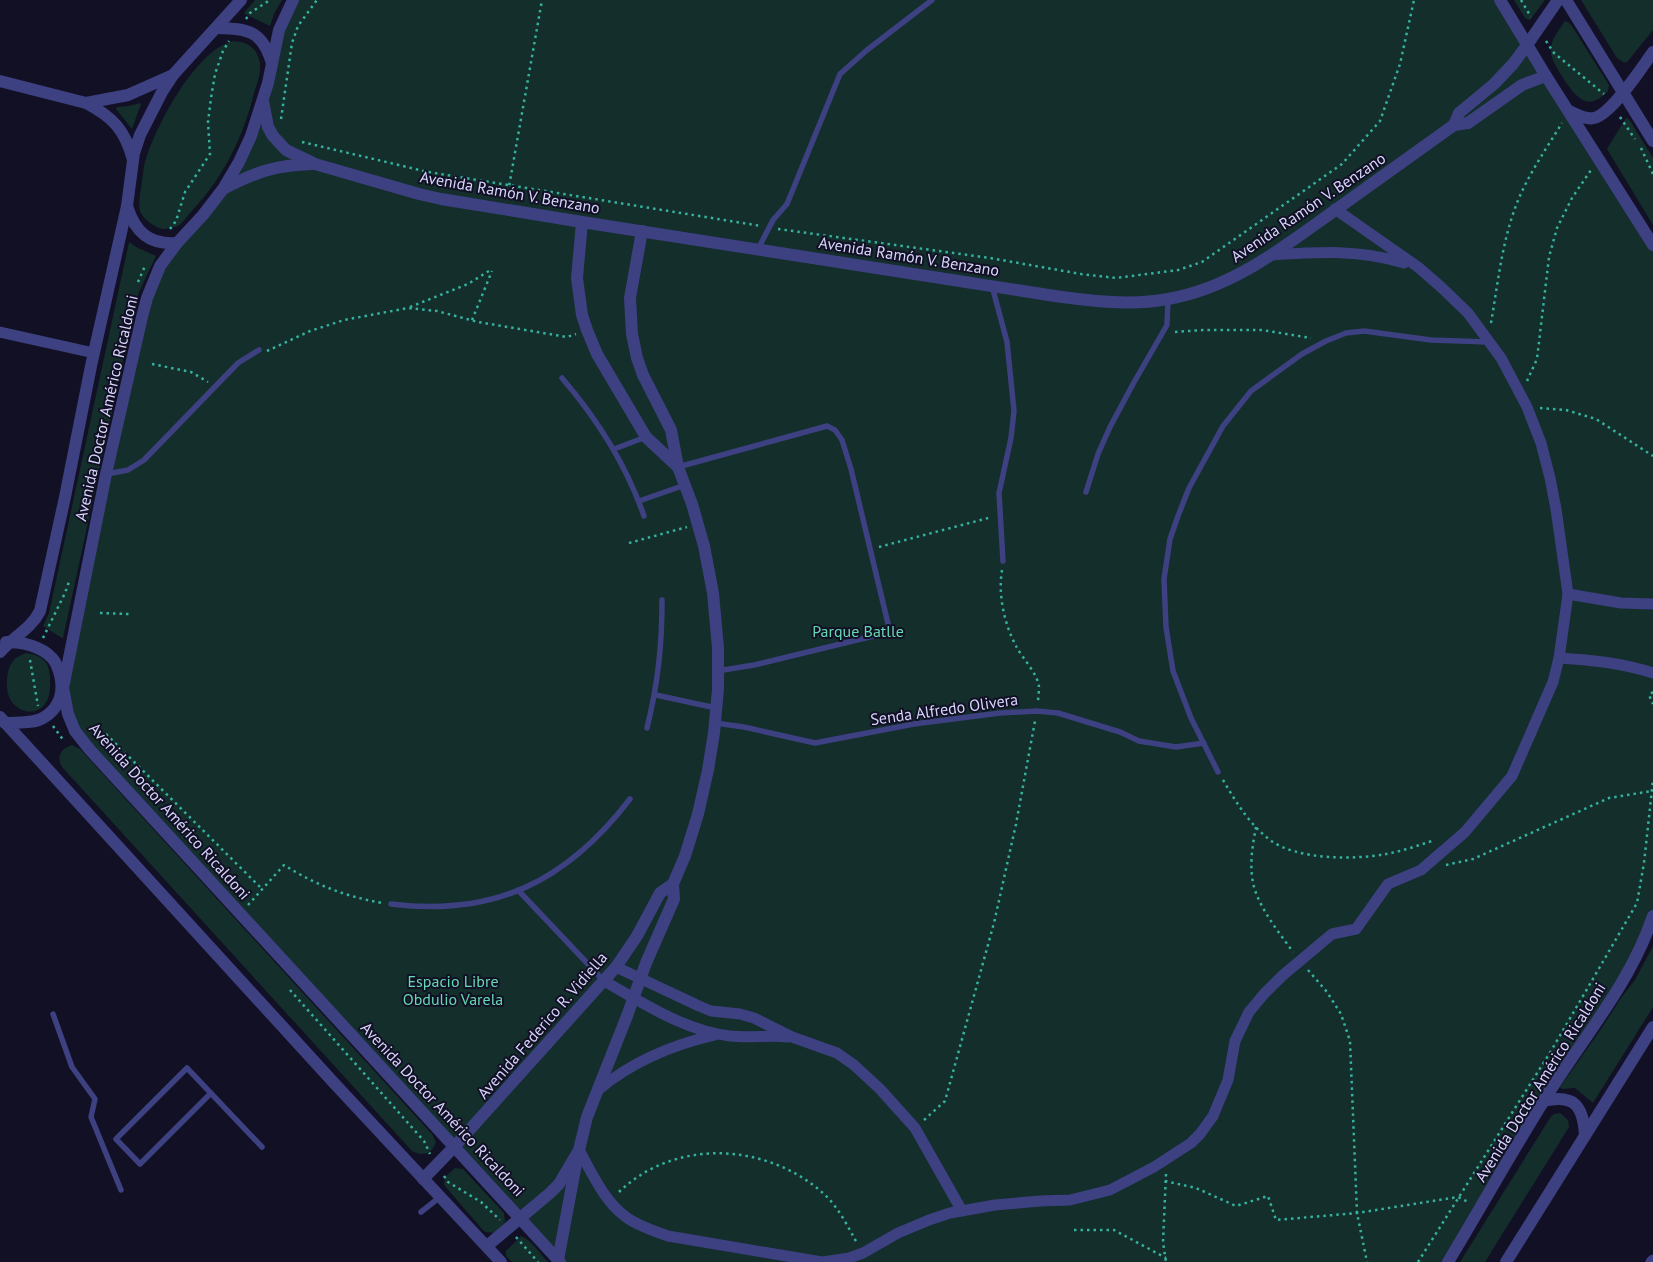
<svg xmlns="http://www.w3.org/2000/svg" width="1653" height="1262" viewBox="0 0 1653 1262" font-family="'PT Sans',sans-serif">
	<rect width="100%" height="100%" fill="#121024"/>
	<!-- green -->
	<g fill="#132e2b">
		<path d="M255,0H282L274,14L270,26L245,14L244,13Z"/>
		<path d="M293,0H1500L1653,245V916L1650,924L1448,1262H560L90,750L68,714L71,641L154,280L239,162Z"/>
		<path d="M1514,0H1545L1530,20L1525,18Z"/>
		<path d="M1581,0H1653V30L1628,61L1625,63L1617,58Z"/>
		<path d="M1565,21L1569,23L1572,26L1609,85L1608,91C1587,113 1576,97 1563,78C1558,69 1551,61 1551,50C1551,39 1559,30 1565,21Z"/>
		<path d="M234,41C248,42 257,48 260,63C261,73 257,84 254,93C243,138 223,178 191,212C187,216 183,223 178,226C175,227 167,229 163,229C159,229 153,225 150,223C146,220 142,216 140,211C138,204 140,195 141,188C142,181 143,173 144,166C153,130 196,48 234,41Z"/>
		<path d="M140,103L141,104L132,129L116,109L117,107L129,106Z"/>
		<path d="M1626,118L1629,119L1653,158V225L1607,149Z"/>
		<path d="M129,242L138,248L156,256L139,292L133,315L63,638H62L43,626L49,613Z"/>
		<path d="M26,653C47,656 51,666 50,685C50,692 49,699 45,704C35,717 17,712 10,699C5,689 6,669 13,661C16,657 22,655 26,653Z"/>
		<path d="M72,745L80,749L432,1134L436,1142C432,1154 423,1157 412,1151L62,767C56,757 61,748 72,745Z"/>
		<path d="M1653,946V1007L1593,1103L1575,1088L1562,1089L1560,1087L1601,1029L1621,998L1635,980Z"/>
		<path d="M1560,1113L1568,1120L1569,1127L1485,1262H1460L1550,1118L1554,1114Z"/>
		<path d="M455,1168L463,1169L504,1213L505,1222L495,1233L485,1232L481,1228L444,1185L445,1177Z"/>
		<path d="M521,1236C532,1240 540,1254 548,1262H512L506,1256V1251Z"/>
	</g>
	<g fill="none" stroke-linecap="round" stroke-linejoin="round">
		<!-- path -->
		<g stroke="#36b19f" stroke-width="2.5" stroke-dasharray="2.5 4" stroke-linecap="butt">
			<path d="M1521,0L1531,17"/>
			<path d="M246,19L250,13L270,0"/>
			<path d="M1546,41L1554,53L1604,94"/>
			<path d="M1620,117L1635,139"/>
			<path d="M281,119L292,43L298,26L317,0"/>
			<path d="M302,142L428,172L761,226"/>
			<path d="M1641,148L1653,174"/>
			<path d="M507,198L542,0"/>
			<path d="M170,229L176,221L185,192L210,154L208,122L211,98L215,74L223,51L229,41"/>
			<path d="M778,229L990,258L1081,274L1116,278L1178,270L1202,262L1342,164L1380,121L1400,64L1414,0"/>
			<path d="M138,282L145,266"/>
			<path d="M410,307L468,284L492,269"/>
			<path d="M472,320L492,271"/>
			<path d="M1491,323C1498,283 1502,241 1517,203C1528,175 1546,149 1562,123"/>
			<path d="M1175,332L1203,330H1262L1311,338"/>
			<path d="M267,351L310,331L344,320L408,308L437,311L478,322L567,337L576,334"/>
			<path d="M152,364L191,372L208,382"/>
			<path d="M1527,381L1537,359L1549,257L1557,228L1572,198L1591,170"/>
			<path d="M1540,408L1566,410L1596,419L1653,456"/>
			<path d="M629,543L687,527"/>
			<path d="M879,547L992,517"/>
			<path d="M1002,570C998,595 1004,623 1016,646C1022,658 1038,674 1039,687C1039,692 1038,698 1038,703"/>
			<path d="M100,613L129,614"/>
			<path d="M43,638L65,593L70,579"/>
			<path d="M30,660L38,706"/>
			<path d="M1653,692L1649,695L1653,704"/>
			<path d="M53,726L64,741"/>
			<path d="M106,734L262,889"/>
			<path d="M1223,780C1236,802 1249,824 1270,840C1297,860 1354,860 1386,854C1403,851 1419,845 1435,840"/>
			<path d="M1256,827C1252,848 1248,872 1256,893C1264,914 1280,934 1293,952"/>
			<path d="M1446,865L1473,859L1609,798L1652,791"/>
			<path d="M248,905L284,865C316,885 344,896 382,903"/>
			<path d="M1308,970L1327,992L1341,1014L1350,1041L1357,1213L1367,1262"/>
			<path d="M290,990L424,1141L430,1154"/>
			<path d="M924,1120L945,1101L994,923L1016,824L1035,721"/>
			<path d="M1166,1174L1163,1242L1166,1262"/>
			<path d="M444,1176L448,1182L481,1202L500,1220"/>
			<path d="M1165,1181L1196,1188L1236,1206L1268,1196L1276,1220L1357,1213L1458,1197L1468,1202"/>
			<path d="M619,1192C676,1137 769,1143 825,1195C839,1208 848,1227 857,1243"/>
			<path d="M1074,1230H1114L1166,1258"/>
			<path d="M516,1237L538,1262"/>
			<path d="M1418,1262L1551,1051L1637,903L1644,863L1653,780"/>
		</g>
		<!-- service -->
		<g stroke="#3d4081" stroke-width="5.5">
			<path d="M758,249L773,220L787,204L840,74L867,50L932,0"/>
			<path d="M992,286L1007,342L1014,411L1011,438L999,493L1003,561"/>
			<path d="M562,378C598,420 626,464 644,516"/>
			<path d="M614,449L646,437"/>
			<path d="M678,467L827,426L835,430L842,440L851,469L890,632L754,665L717,671"/>
			<path d="M107,474L128,470L144,460L238,363L259,350"/>
			<path d="M1086,492L1098,454L1110,427L1133,384L1167,325L1168,299"/>
			<path d="M639,501L685,485"/>
			<path d="M656,695L716,708"/>
			<path d="M715,723L744,727L815,743L914,724L1000,713L1037,711L1058,713L1120,732L1139,741L1176,747L1204,743"/>
			<path d="M647,728C658,683 662,646 662,600"/>
			<path d="M1218,772L1191,718L1173,671L1166,627L1164,579L1170,539L1178,516L1189,488L1223,426L1251,391L1302,354L1326,341L1346,333L1364,331L1431,340L1488,342"/>
			<path d="M518,890L604,981"/>
			<path d="M391,904C495,917 567,881 630,799"/>
			<path d="M53,1014L72,1067L95,1099L91,1117L121,1190"/>
			<path d="M211,1093L140,1164L116,1139L187,1068L262,1147"/>
			<path d="M421,1212L440,1197"/>
		</g>
		<!-- minor -->
		<g stroke="#3d4081" stroke-width="11">
			<path d="M1271,255C1317,252 1360,249 1404,263"/>
			<path d="M0,332L94,353"/>
			<path d="M1568,594L1621,603L1653,604"/>
			<path d="M1559,658C1592,660 1622,663 1653,673"/>
			<path d="M616,967L699,1006L711,1011L740,1014L754,1018L792,1037L837,1053L854,1065L880,1089L915,1128L962,1211"/>
			<path d="M604,981C643,1003 685,1031 730,1036C749,1038 769,1035 788,1037"/>
			<path d="M598,1090C633,1061 671,1045 715,1035"/>
			<path d="M579,1150C592,1173 604,1201 626,1217C638,1226 654,1231 668,1236L822,1262"/>
			<path d="M823,1262L849,1258L863,1253L898,1233L929,1220L950,1213L995,1205L1040,1201L1070,1200L1110,1190L1154,1167L1191,1143L1200,1134L1213,1116L1228,1080L1235,1041L1249,1012L1264,994L1282,976L1332,934L1356,929L1388,884L1421,870L1465,832L1512,776L1553,682L1559,658L1568,594L1556,509L1550,478L1541,443L1527,407L1501,358L1468,313L1441,287L1418,267L1335,209"/>
			<path d="M1651,1262L1653,1260"/>
		</g>
		<!-- tertiary -->
		<g stroke="#3d4081" stroke-width="12">
			<path d="M293,0L279,30L268,83L251,136L239,162L223,189L203,215L177,243L160,266L147,298L142,317L106,474L63,688L68,714L75,731L90,750L560,1262"/>
			<path d="M1500,0L1546,76L1653,245"/>
			<path d="M1566,0L1653,141"/>
			<path d="M217,28C248,29 262,30 272,63"/>
			<path d="M0,81L86,103C113,117 125,130 133,160"/>
			<path d="M263,101L268,127L273,136L286,150L315,164L419,194L441,199L582,222L1055,296C1092,301 1130,306 1168,299C1232,288 1282,248 1334,211C1374,182 1414,154 1454,125L1468,123L1522,85L1546,76"/>
			<path d="M86,103L128,95L173,75"/>
			<path d="M1569,111C1576,114 1586,120 1594,118C1612,114 1642,67 1653,52"/>
			<path d="M1454,125L1459,113L1494,84L1513,64L1527,45L1558,0"/>
			<path d="M223,189C256,172 275,165 313,164"/>
			<path d="M127,206C135,232 149,245 177,243"/>
			<path d="M582,222L577,278L582,315L587,330L597,354L646,437L678,467"/>
			<path d="M0,652C13,637 31,629 40,611L65,497L91,366L127,206L134,153L140,135L162,92L173,75L241,0"/>
			<path d="M0,717L334,1083L501,1262"/>
			<path d="M5,723C17,722 33,724 43,718C60,708 64,692 60,675C58,669 57,663 52,658C41,646 22,642 6,642"/>
			<path d="M1543,1101C1574,1094 1583,1105 1585,1135"/>
			<path d="M423,1179L455,1146L616,967L637,936L660,893L673,884"/>
			<path d="M487,1246L550,1193L559,1184L579,1150L587,1117L627,1016L646,963L674,899L673,884L685,856L698,814L708,770L714,733L718,689V648L713,593L704,546L692,504L678,467L671,430L643,375L637,358L632,334L630,298L642,231"/>
			<path d="M558,1260L577,1159"/>
			<path d="M1448,1262C1480,1209 1510,1155 1543,1102C1580,1041 1630,985 1653,916"/>
			<path d="M1506,1262L1653,1027"/>
		</g>
	</g>
	<g text-anchor="middle" stroke-width="4" stroke-linejoin="round" paint-order="stroke">
		<!-- street labels -->
		<g font-size="16" fill="#d7d5fd" stroke="#121024">
			<text transform="translate(510 192) rotate(10)" y="6">Avenida Ramón V. Benzano</text>
			<text transform="translate(1308 207) rotate(-34)" y="6">Avenida Ramón V. Benzano</text>
			<text transform="translate(909 256) rotate(9)" y="6">Avenida Ramón V. Benzano</text>
			<text transform="translate(106 408) rotate(-77)" y="6">Avenida Doctor Américo Ricaldoni</text>
			<text transform="translate(944 709) rotate(-8)" y="6">Senda Alfredo Olivera</text>
			<text transform="translate(170 811) rotate(48)" y="6">Avenida Doctor Américo Ricaldoni</text>
			<text transform="translate(542 1025) rotate(-49)" y="6">Avenida Federico R. Vidiella</text>
			<text transform="translate(1540 1082) rotate(-58)" y="6">Avenida Doctor Américo Ricaldoni</text>
			<text transform="translate(443 1109) rotate(47)" y="6">Avenida Doctor Américo Ricaldoni</text>
		</g>
		<!-- park labels -->
		<g font-size="16" fill="#65d9b3" stroke="#121024">
			<text x="858" y="637">Parque Batlle</text>
			<text x="453" y="987">Espacio Libre<tspan x="453" dy="18">Obdulio Varela</tspan></text>
		</g>
	</g>
</svg>
